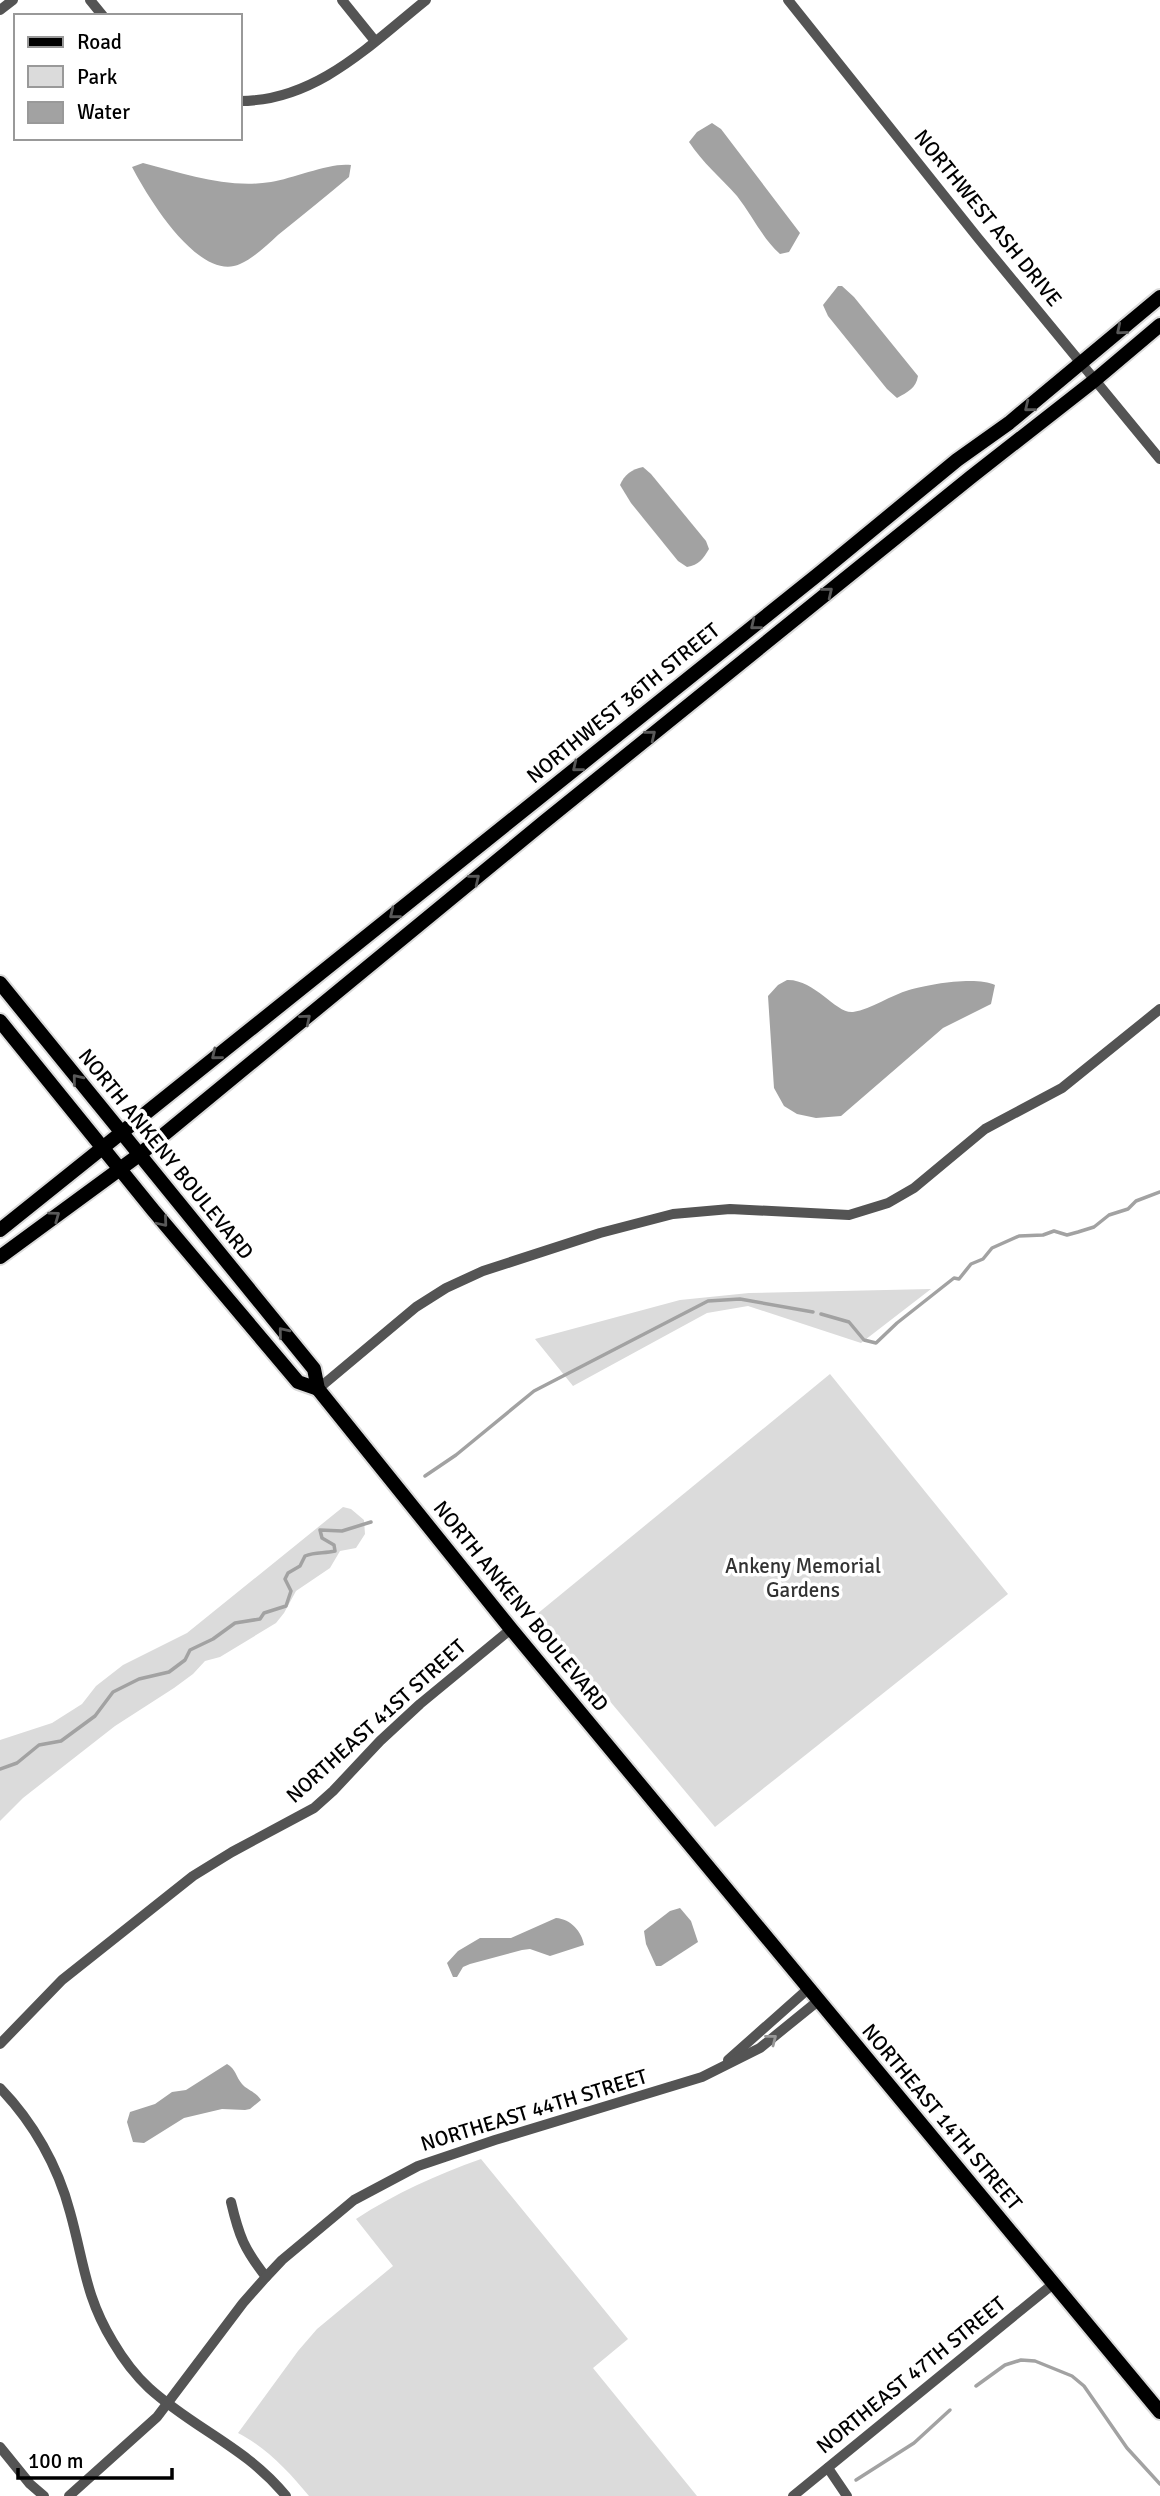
<svg xmlns="http://www.w3.org/2000/svg" width="1160" height="2496" viewBox="0 0 1160 2496" font-family="Signika,sans-serif">
	<rect width="100%" height="100%" fill="#fff"/>
	<!-- green -->
	<g fill="#dbdbdb">
		<path d="M931,1289L861,1343L748,1306L707,1313L573,1386L535,1339L680,1300L749,1293Z"/>
		<path d="M830,1374L1008,1594L715,1827L537,1614Z"/>
		<path d="M343,1507L351,1509L364,1520L365,1534L356,1548L340,1551L330,1568L296,1591L284,1613L276,1623L220,1657L205,1661L193,1674L174,1688L115,1726L60,1769L23,1798L0,1821V1740L52,1723L82,1704L96,1686L123,1665L187,1633Z"/>
		<path d="M481,2159L628,2339L593,2368L697,2496H309C289,2472 267,2448 238,2433L298,2351L317,2329L393,2266L356,2219C396,2193 436,2175 481,2159Z"/>
	</g>
	<!-- water -->
	<g fill="#a2a2a2">
		<path d="M712,123L721,129L800,233L789,252L780,254C762,238 752,215 737,196C721,178 702,162 689,142L697,132Z"/>
		<path d="M143,163C185,174 228,189 271,182C294,178 331,162 351,165L349,177C326,196 302,216 278,235C267,245 254,258 240,264C199,283 147,196 132,167Z"/>
		<path d="M838,286H842L854,297L918,376C916,388 908,392 897,398L887,389L828,316L823,305Z"/>
		<path d="M643,467L651,474L706,541L709,549C703,559 699,565 687,567L678,561L631,503L620,485C624,475 632,469 643,467Z"/>
		<path d="M787,980C815,979 836,1014 853,1012C872,1009 891,995 909,990C929,984 977,976 995,985L991,1004L943,1028L841,1116L816,1118L797,1114L784,1106L774,1088L768,996L778,985Z"/>
		<path d="M680,1908L691,1921L698,1942L661,1966H656L646,1944L644,1931L670,1911Z"/>
		<path d="M556,1918C571,1919 582,1932 584,1945L550,1956L530,1949L522,1950L470,1964L463,1967L457,1977H453L447,1963L458,1951L480,1938H511Z"/>
		<path d="M227,2064C236,2069 236,2077 242,2084C247,2090 255,2091 261,2100L250,2109L245,2110L222,2109L184,2118L144,2143L133,2142L127,2122L130,2112L155,2104L172,2092L186,2090Z"/>
	</g>
	<g fill="none" stroke-linecap="round" stroke-linejoin="round">
		<!-- stream -->
		<g stroke="#a2a2a2" stroke-width="3.5">
			<path d="M821,1314L849,1322L864,1340L876,1343L897,1323L954,1278L959,1279L971,1264L983,1259L992,1248L1019,1236L1043,1235L1054,1231L1067,1235L1078,1232L1094,1227L1109,1215L1128,1209L1136,1201L1160,1192"/>
			<path d="M425,1476L456,1455L534,1391L708,1301L740,1299L813,1312"/>
			<path d="M0,1769L17,1763L39,1745L61,1741L95,1716L113,1692L139,1679L169,1672L185,1660L190,1650L213,1639L235,1623L260,1619L264,1613L286,1606L291,1591L285,1579L288,1573L300,1566L305,1556C316,1551 324,1554 335,1551L334,1545L322,1538L320,1530L342,1531L371,1522"/>
			<path d="M976,2386L1005,2365L1021,2360L1035,2361L1072,2376L1084,2386L1127,2448L1160,2484"/>
			<path d="M856,2480L914,2443L950,2410"/>
		</g>
		<!-- major casing -->
		<g stroke="#dbdbdb" stroke-width="18">
			<g id="major">
				<path d="M0,983L314,1369L318,1389L511,1629L1160,2412"/>
				<path d="M0,1021L153,1210L298,1382L318,1389"/>
				<path d="M0,1230L821,572L957,460L1009,423L1160,297"/>
				<path d="M0,1257L139,1155L544,822L971,477L1095,380L1160,325"/>
			</g>
		</g>
		<!-- minor -->
		<g stroke="#545454" stroke-width="10">
			<path d="M90,0L103,16"/>
			<path d="M342,0L375,41"/>
			<path d="M788,0L978,238L1160,459"/>
			<path d="M0,10L13,0"/>
			<path d="M240,101C316,101 370,45 426,0"/>
			<path d="M318,1389L416,1307L446,1288L483,1271L600,1233L673,1214L730,1209L849,1215L888,1203L914,1188L985,1129L1062,1088L1160,1009"/>
			<path d="M0,2044L62,1980L193,1876L232,1852L314,1808L333,1791L380,1741L420,1704L511,1629"/>
			<path d="M728,2060L808,1989"/>
			<path d="M0,2088C33,2122 58,2166 70,2212C84,2262 85,2296 113,2342C123,2359 135,2375 149,2388C194,2429 246,2447 286,2496"/>
			<path d="M231,2202C239,2236 244,2249 266,2277"/>
			<path d="M0,2447L30,2484L44,2496"/>
			<path d="M828,2468L847,2496"/>
			<path d="M69,2496L157,2417L243,2303L266,2277L282,2260L354,2200L418,2166L495,2140L702,2077L760,2048L818,2001"/>
			<path d="M793,2496L1053,2284"/>
		</g>
		<!-- major -->
		<use href="#major" stroke="#000" stroke-width="14"/>
	</g>
	<!-- one-way arrows -->
	<defs><path id="oneway-chevron" d="M-2-3.5L2.5 0L-2 3.5" fill="none" stroke-width="1.6" stroke-linecap="round" stroke-linejoin="round" transform="scale(1.75)"/></defs>
	<g stroke="#595959">
		<use href="#oneway-chevron" transform="translate(1121 330) rotate(140)"/>
		<use href="#oneway-chevron" transform="translate(1029 407) rotate(141)"/>
		<use href="#oneway-chevron" transform="translate(828 592) rotate(-39)"/>
		<use href="#oneway-chevron" transform="translate(755 625) rotate(141)"/>
		<use href="#oneway-chevron" transform="translate(651 735) rotate(-39)"/>
		<use href="#oneway-chevron" transform="translate(577 767) rotate(141)"/>
		<use href="#oneway-chevron" transform="translate(475 879) rotate(-39)"/>
		<use href="#oneway-chevron" transform="translate(394 914) rotate(141)"/>
		<use href="#oneway-chevron" transform="translate(306 1019) rotate(-40)"/>
		<use href="#oneway-chevron" transform="translate(216 1055) rotate(141)"/>
		<use href="#oneway-chevron" transform="translate(77 1079) rotate(-129)"/>
		<use href="#oneway-chevron" transform="translate(55 1216) rotate(-36)"/>
		<use href="#oneway-chevron" transform="translate(163 1222) rotate(50)"/>
		<use href="#oneway-chevron" transform="translate(283 1332) rotate(-129)"/>
	</g>
	<use stroke="#989898" href="#oneway-chevron" transform="translate(772 2039) rotate(-38)"/>
	<g text-anchor="middle" stroke-width="7" stroke-linejoin="round" paint-order="stroke">
		<!-- street labels -->
		<g font-size="21" fill="#000" stroke="#fff">
			<text transform="translate(988 218) rotate(51)" y="7">NORTHWEST ASH DRIVE</text>
			<text transform="translate(623 703) rotate(-39)" y="7">NORTHWEST 36TH STREET</text>
			<text transform="translate(166 1154) rotate(51)" y="7">NORTH ANKENY BOULEVARD</text>
			<text transform="translate(521 1606) rotate(51)" y="7">NORTH ANKENY BOULEVARD</text>
			<text transform="translate(376 1721) rotate(-42)" y="7">NORTHEAST 41ST STREET</text>
			<text transform="translate(534 2110) rotate(-17)" y="7">NORTHEAST 44TH STREET</text>
			<text transform="translate(942 2117) rotate(50)" y="7">NORTHEAST 14TH STREET</text>
			<text transform="translate(911 2375) rotate(-39)" y="7">NORTHEAST 47TH STREET</text>
		</g>
		<!-- park labels -->
		<g font-size="21" fill="#323232" stroke="#fff">
			<text x="803" y="1573">Ankeny Memorial<tspan x="803" dy="24">Gardens</tspan></text>
		</g>
	</g>
	<!-- legend -->
	<rect x="14" y="14" width="228" height="126" fill="#ffffff" stroke="#999999" stroke-width="2"/>
	<rect x="28" y="37" width="35" height="10" fill="#000000" stroke="#999999" stroke-width="2"/>
	<text x="77" y="49" font-size="21" fill="#000000">Road</text>
	<rect x="28" y="66" width="35" height="21" fill="#dbdbdb" stroke="#999999" stroke-width="2"/>
	<text x="77" y="84" font-size="21" fill="#000000">Park</text>
	<rect x="28" y="102" width="35" height="21" fill="#a2a2a2" stroke="#999999" stroke-width="2"/>
	<text x="77" y="119" font-size="21" fill="#000000">Water</text>
	<!-- scale -->
	<path d="M18 2468v10h154v-10" fill="none" stroke="#000000" stroke-width="3.5"/>
	<text x="28" y="2468" font-size="21" fill="#000000" stroke="#ffffff" stroke-width="5" paint-order="stroke">100 m</text>
</svg>
